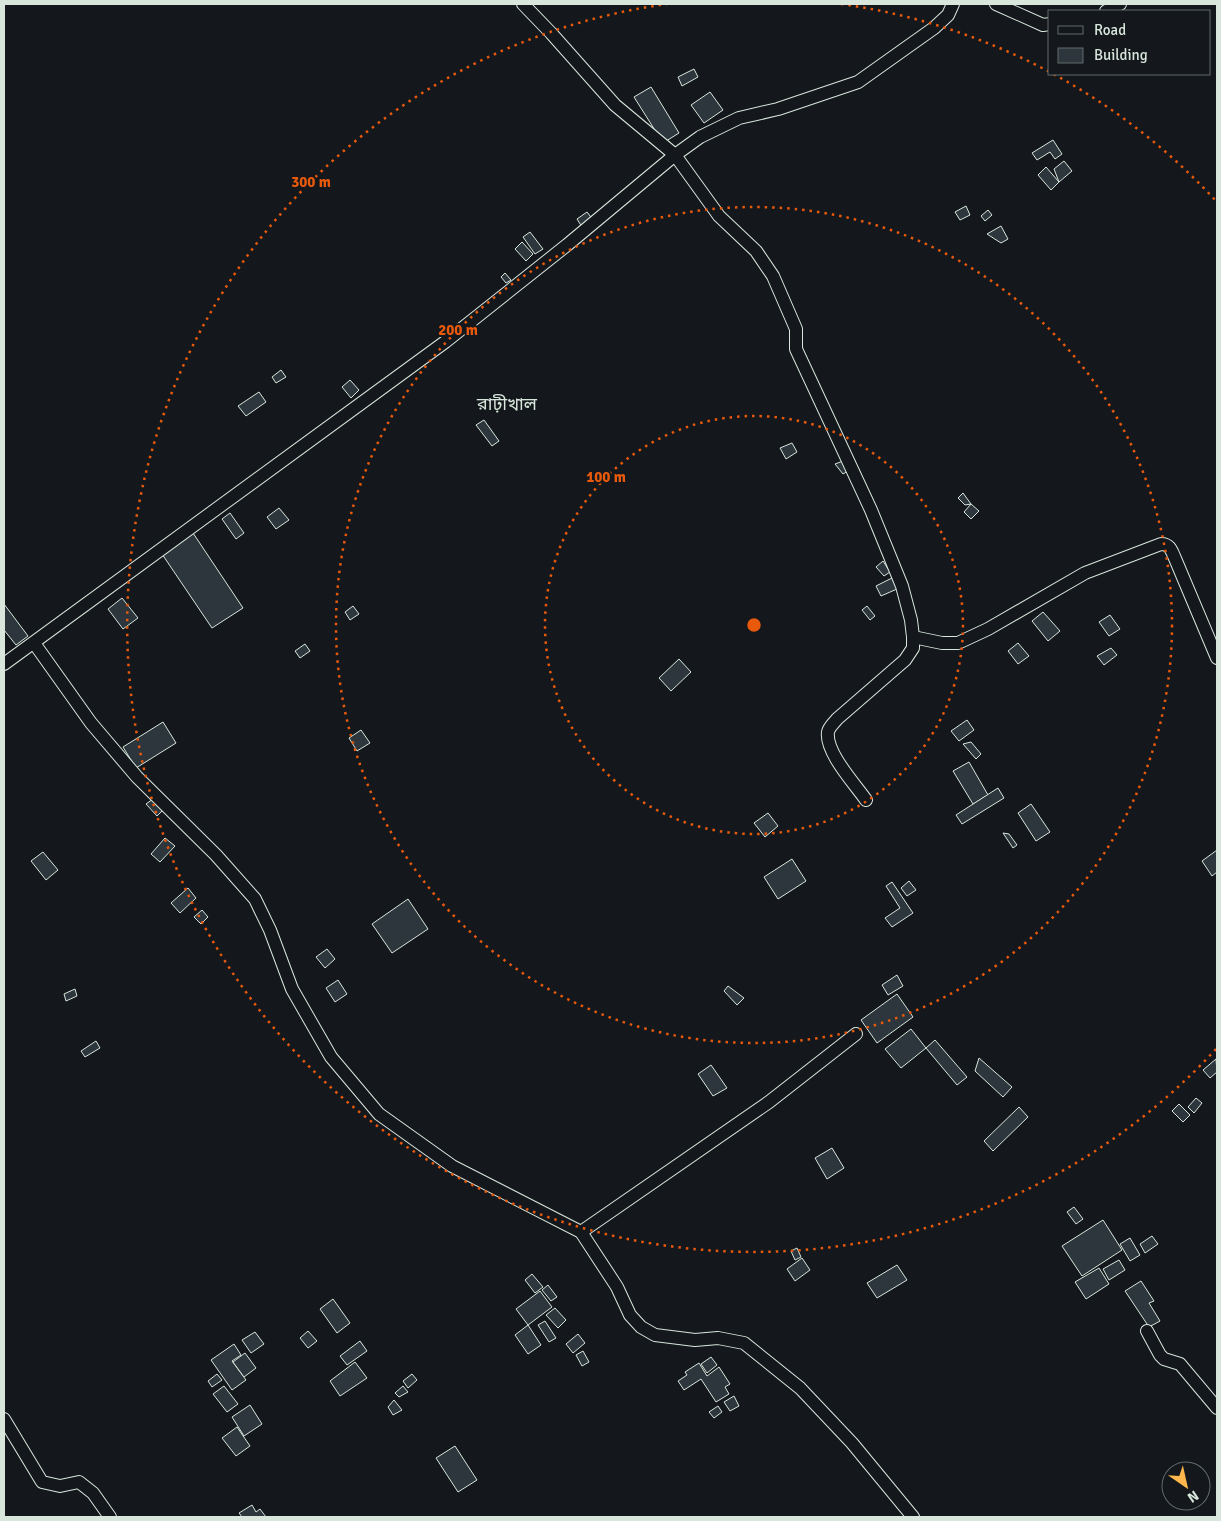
<svg xmlns="http://www.w3.org/2000/svg" width="1221" height="1521" viewBox="0 0 1221 1521" font-family="Signika,'Noto Sans Bengali',sans-serif">
	<rect width="100%" height="100%" fill="#14181c"/>
	<!-- building -->
	<g fill="#2c363c" stroke="#d8e6dc">
		<path d="M694,69L698,77L682,86L678,77Z"/>
		<path d="M651,87L679,133L663,143L634,97Z"/>
		<path d="M710,92L723,110L704,123L691,105Z"/>
		<path d="M1053,140L1062,154L1055,159L1050,152L1037,160L1032,153Z"/>
		<path d="M1064,161L1072,171L1059,182L1054,169Z"/>
		<path d="M1046,167L1059,182L1051,190L1038,175Z"/>
		<path d="M966,206L970,215L960,220L955,212Z"/>
		<path d="M988,210L992,215L985,221L981,216Z"/>
		<path d="M587,212L593,220L582,227L577,219Z"/>
		<path d="M1001,226L1008,239L1001,243L987,234Z"/>
		<path d="M530,232L543,249L535,254L523,237Z"/>
		<path d="M522,242L533,254L526,261L515,249Z"/>
		<path d="M505,273L511,280L506,283L501,277Z"/>
		<path d="M281,370L286,377L276,383L272,377Z"/>
		<path d="M350,380L359,390L351,398L342,387Z"/>
		<path d="M259,392L266,402L246,416L238,406Z"/>
		<path d="M484,420L499,441L492,446L476,425Z"/>
		<path d="M792,443L797,452L786,459L780,448Z"/>
		<path d="M843,461L849,470L843,474L835,464Z"/>
		<path d="M963,493L971,504L965,505L958,498Z"/>
		<path d="M971,504L979,511L971,519L964,512Z"/>
		<path d="M279,508L289,520L276,529L267,517Z"/>
		<path d="M230,513L244,533L236,539L222,519Z"/>
		<path d="M193,533L243,608L212,628L162,554Z"/>
		<path d="M883,561L890,572L884,576L876,567Z"/>
		<path d="M892,578L897,589L881,596L876,586Z"/>
		<path d="M122,598L138,618L123,629L108,609Z"/>
		<path d="M4,604L28,636L16,645L4,630Z"/>
		<path d="M353,606L359,614L350,620L345,612Z"/>
		<path d="M867,606L875,616L870,620L862,610Z"/>
		<path d="M1043,612L1060,631L1048,641L1032,621Z"/>
		<path d="M1110,615L1120,629L1109,636L1099,622Z"/>
		<path d="M1018,643L1029,656L1018,664L1008,651Z"/>
		<path d="M305,644L310,651L300,658L295,651Z"/>
		<path d="M1111,648L1117,655L1104,665L1097,656Z"/>
		<path d="M679,659L691,672L671,691L659,678Z"/>
		<path d="M967,720L974,730L959,741L951,731Z"/>
		<path d="M163,722L176,743L136,768L123,747Z"/>
		<path d="M361,730L370,743L357,751L349,738Z"/>
		<path d="M971,742L981,754L976,759L963,744Z"/>
		<path d="M969,762L988,795L973,804L953,771Z"/>
		<path d="M998,788L1004,798L962,824L956,815Z"/>
		<path d="M153,799L163,810L157,816L146,804Z"/>
		<path d="M1031,804L1050,832L1036,841L1018,813Z"/>
		<path d="M768,813L778,826L765,837L754,823Z"/>
		<path d="M1003,833L1009,834L1017,845L1013,848Z"/>
		<path d="M165,838L175,846L160,862L151,854Z"/>
		<path d="M1217,850V872L1212,876L1202,861Z"/>
		<path d="M43,852L58,870L46,880L31,861Z"/>
		<path d="M792,859L806,881L778,899L764,877Z"/>
		<path d="M909,881L916,890L907,896L901,888Z"/>
		<path d="M892,882L913,913L892,927L885,918L900,908L886,886Z"/>
		<path d="M188,888L196,898L180,913L171,903Z"/>
		<path d="M408,899L428,929L392,953L372,924Z"/>
		<path d="M202,910L208,917L201,924L194,917Z"/>
		<path d="M327,949L335,959L325,968L316,957Z"/>
		<path d="M897,975L903,986L888,995L882,985Z"/>
		<path d="M338,980L347,994L335,1002L326,988Z"/>
		<path d="M728,986L744,998L737,1005L724,991Z"/>
		<path d="M75,989L77,996L66,1001L64,994Z"/>
		<path d="M897,994L913,1017L877,1043L861,1020Z"/>
		<path d="M911,1029L926,1048L901,1068L885,1049Z"/>
		<path d="M935,1040L967,1077L957,1085L926,1048Z"/>
		<path d="M96,1041L100,1048L85,1057L81,1051Z"/>
		<path d="M979,1058L1012,1087L1003,1097L975,1071Z"/>
		<path d="M1216,1059L1217,1072L1210,1078L1203,1070Z"/>
		<path d="M711,1065L727,1088L713,1096L698,1074Z"/>
		<path d="M1196,1098L1202,1103L1194,1113L1188,1107Z"/>
		<path d="M1179,1104L1190,1115L1183,1122L1172,1111Z"/>
		<path d="M1019,1107L1028,1117L993,1151L984,1141Z"/>
		<path d="M832,1148L844,1168L827,1179L815,1158Z"/>
		<path d="M1074,1207L1083,1219L1076,1224L1067,1212Z"/>
		<path d="M1103,1220L1122,1250L1082,1276L1062,1246Z"/>
		<path d="M1152,1236L1158,1244L1145,1253L1140,1244Z"/>
		<path d="M1130,1238L1140,1255L1130,1261L1120,1244Z"/>
		<path d="M797,1248L801,1257L795,1260L791,1251Z"/>
		<path d="M802,1258L810,1270L795,1281L787,1269Z"/>
		<path d="M1119,1260L1125,1270L1109,1280L1103,1269Z"/>
		<path d="M897,1265L907,1280L877,1298L867,1283Z"/>
		<path d="M1099,1268L1109,1284L1086,1299L1075,1282Z"/>
		<path d="M532,1274L543,1287L535,1293L525,1280Z"/>
		<path d="M1141,1281L1154,1301L1149,1303L1160,1321L1149,1327L1125,1291Z"/>
		<path d="M548,1285L557,1297L551,1301L542,1290Z"/>
		<path d="M540,1291L552,1307L528,1325L516,1309Z"/>
		<path d="M333,1299L350,1323L337,1333L320,1309Z"/>
		<path d="M555,1308L566,1320L558,1328L546,1315Z"/>
		<path d="M545,1321L556,1338L549,1342L538,1325Z"/>
		<path d="M528,1325L541,1345L528,1354L515,1335Z"/>
		<path d="M308,1331L317,1341L308,1348L300,1338Z"/>
		<path d="M255,1332L264,1344L251,1353L242,1340Z"/>
		<path d="M578,1334L585,1343L573,1353L566,1344Z"/>
		<path d="M360,1341L367,1351L347,1365L340,1356Z"/>
		<path d="M234,1344L241,1355L232,1361L246,1380L232,1390L211,1360Z"/>
		<path d="M583,1351L589,1362L582,1366L576,1355Z"/>
		<path d="M245,1353L256,1368L244,1377L233,1362Z"/>
		<path d="M711,1357L717,1365L707,1373L701,1364Z"/>
		<path d="M355,1362L367,1378L340,1396L330,1381Z"/>
		<path d="M699,1363L707,1376L719,1367L730,1384L725,1387L729,1394L716,1402L701,1379L684,1390L678,1381L687,1375L685,1372Z"/>
		<path d="M217,1374L222,1380L212,1387L208,1381Z"/>
		<path d="M412,1374L417,1380L408,1388L403,1381Z"/>
		<path d="M224,1386L238,1404L227,1412L213,1394Z"/>
		<path d="M403,1386L408,1392L399,1397L395,1393Z"/>
		<path d="M734,1396L739,1406L730,1411L724,1402Z"/>
		<path d="M394,1400L402,1410L393,1415L388,1407Z"/>
		<path d="M250,1405L262,1424L244,1436L232,1417Z"/>
		<path d="M718,1406L722,1412L714,1418L709,1412Z"/>
		<path d="M237,1427L250,1446L236,1456L222,1438Z"/>
		<path d="M455,1446L477,1480L458,1492L436,1458Z"/>
		<path d="M252,1505L256,1512L260,1509L266,1517H242L239,1513Z"/>
	</g>
	<g fill="none" stroke-linecap="round" stroke-linejoin="round">
		<!-- street casing -->
		<g stroke="#d8e6dc" stroke-width="14">
			<g id="street">
				<path d="M523,4L551,33L615,105L675,155L719,216L756,251L773,276L796,329V349L871,510L902,586L911,620L913,637V648L905,660L837,719C834,723 829,727 828,732C825,752 855,784 866,800"/>
				<path d="M996,4L1043,25L1050,24"/>
				<path d="M1106,11L1120,4"/>
				<path d="M913,637L942,643H958L988,629L1085,573L1161,544C1169,544 1171,549 1174,556L1217,658"/>
				<path d="M34,643L91,723L137,777L216,855L255,899L270,930L292,989L331,1057L379,1114L452,1166L581,1232L617,1287L630,1315L641,1327L655,1335L695,1340L718,1338L744,1343L800,1388L852,1443L913,1517"/>
				<path d="M4,664L445,342L567,245L675,155L700,137L739,118L778,109L858,82L934,28L948,15L953,4"/>
				<path d="M581,1232L769,1102L856,1034"/>
				<path d="M1147,1331L1160,1355L1164,1359L1180,1364L1217,1408"/>
				<path d="M4,1419L42,1482L60,1486L79,1482L93,1493L110,1517"/>
			</g>
		</g>
		<!-- street -->
		<use href="#street" stroke="#14181c" stroke-width="12"/>
	</g>
	<!-- distance rings -->
	<g fill="none" stroke="#e8590c" stroke-width="2.5" stroke-dasharray="2.5 5">
		<circle cx="754" cy="625" r="209"/>
		<circle cx="754" cy="625" r="418"/>
		<path d="M1216 1049A627 627 0 1 1 667 4M841 4A627 627 0 0 1 1216 201"/>
	</g>
	<g text-anchor="middle" stroke-width="4" stroke-linejoin="round" paint-order="stroke">
		<!-- quarter labels -->
		<g font-size="18" fill="#d8e6dc" stroke="#14181c">
			<text x="507" y="410">রাঢ়ীখাল</text>
		</g>
	</g>
	<circle cx="754" cy="625" r="8" fill="#e8590c" stroke="#14181c" stroke-width="2.5"/>
	<g font-size="15" text-anchor="middle" font-weight="bold" fill="#e8590c" stroke="#14181c" stroke-width="4" stroke-linejoin="round" paint-order="stroke">
		<text x="311" y="187">300 m</text>
		<text x="458" y="335">200 m</text>
		<text x="606" y="482">100 m</text>
	</g>
	<!-- border -->
	<rect width="1221" height="1521" fill="none" stroke="#d8e6dc" stroke-width="10"/>
	<!-- legend -->
	<rect x="1048" y="10" width="162" height="65" fill="#14181c" stroke="#626a69"/>
	<rect x="1058" y="26" width="25" height="8" fill="#14181c" stroke="#626a69"/>
	<text x="1094" y="35" font-size="15" fill="#d8e6dc">Road</text>
	<rect x="1058" y="48" width="25" height="15" fill="#2c363c" stroke="#626a69"/>
	<text x="1094" y="60" font-size="15" fill="#d8e6dc">Building</text>
	<!-- north arrow -->
	<g transform="translate(1186 1486) rotate(146)"><circle r="24" fill="#14181c" stroke="#626a69"/>
	<path d="M0-4L9 19L0 12L-9 19Z" fill="#ffb74d"/>
	<text y="-8" font-size="14" font-weight="bold" text-anchor="middle" fill="#d8e6dc">N</text>
	</g>
</svg>
